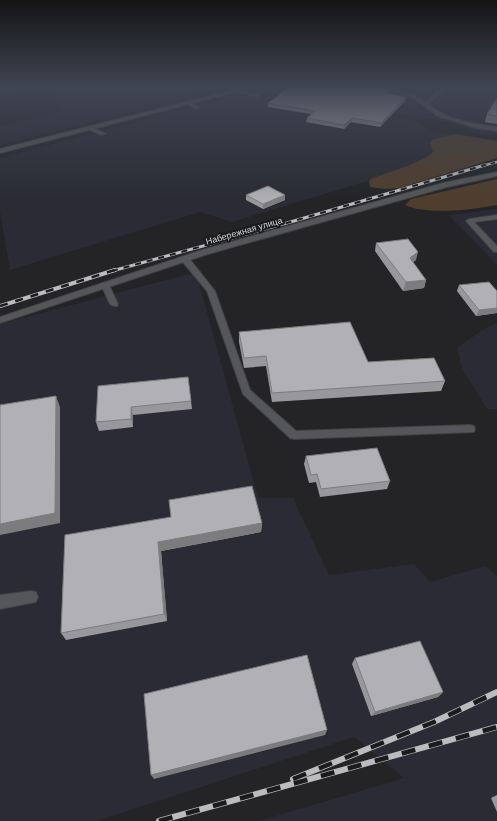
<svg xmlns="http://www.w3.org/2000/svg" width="497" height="821" viewBox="0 0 497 821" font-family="'DM Sans',sans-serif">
	<rect width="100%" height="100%" fill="#242427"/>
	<!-- built -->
	<g fill="#2a2b34">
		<path d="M0,86H229L0,145V126L65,111L47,90L0,98Z"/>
		<path d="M268,86H497V137L473,133L471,128L448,122L250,90Z"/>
		<path d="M247,93L401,119L418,123L431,130L472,139L443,158L232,222L200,212L10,270L0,212V158Z"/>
		<path d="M497,209V265L449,215Z"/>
		<path d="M196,272L258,498H293L329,575L414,564L430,582L486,566L497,576V821H259L404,778L354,737L97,821H0V324Z"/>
		<path d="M497,323V409H487L462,368L457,348L481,331Z"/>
	</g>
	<!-- green -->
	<g fill="#4f3e2d">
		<path d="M456,134L497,141V158L399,188L385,189L370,187L369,181L371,179C385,173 425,162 433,152L430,143L432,140Z"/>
		<path d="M497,179V205C473,210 426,215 405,205L411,199Z"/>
	</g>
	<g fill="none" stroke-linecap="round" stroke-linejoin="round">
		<!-- lane casing -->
		<g stroke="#414144" stroke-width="2">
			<g id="lane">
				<path d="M366,86H375L416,95L426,103L441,86H446L429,105C448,120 473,124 497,127V131L476,128L437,116L412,97Z"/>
				<path d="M238,90L260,95V96L258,97L236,92Z"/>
				<path d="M187,102H191L200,108L196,109L187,104Z"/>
				<path d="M88,127H92L106,134L101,135L88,129Z"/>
				<path d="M497,215V219L474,222L497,246V252H494L466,221L469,219Z"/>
				<path d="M182,257H188L215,291L250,390L296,431L470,425L474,426L475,429L474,432L294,439L290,438L243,394L207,291L182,261Z"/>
				<path d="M102,283H105L109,285L118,304L117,306H114L110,304L101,285Z"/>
				<path d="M31,591L36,592L38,597L36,602L0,609V595Z"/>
			</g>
		</g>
		<!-- street casing -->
		<g stroke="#414144" stroke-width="2">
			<g id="street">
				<path d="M249,86H259L0,153V149Z"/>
				<path d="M497,172V176L447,187L208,254L0,323V317L202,250L443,183Z"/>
			</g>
		</g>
		<!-- lane -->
		<use href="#lane" fill="#555659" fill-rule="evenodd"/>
		<!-- street -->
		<use href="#street" fill="#555659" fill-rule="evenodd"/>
		<!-- rail-far3 casing -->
		<g stroke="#bcbcbe" stroke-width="2.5">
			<path id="rail-far3" d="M482,166L497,162"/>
		</g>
		<!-- rail-far2 casing -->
		<g stroke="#bcbcbe" stroke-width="3">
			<path id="rail-far2" d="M112,271L294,221L485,165"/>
		</g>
		<!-- rail-far1 casing -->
		<g stroke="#bcbcbe" stroke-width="4">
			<path id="rail-far1" d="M0,306L115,270"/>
		</g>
		<!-- rail casing -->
		<g stroke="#bcbcbe" stroke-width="6">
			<g id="rail">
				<path d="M293,779L434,722L497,692"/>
				<path d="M159,821L497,727"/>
			</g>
		</g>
		<!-- rail-far3 -->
		<use href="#rail-far3" stroke="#1a1b1d" stroke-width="1.5" stroke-dasharray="4.5" stroke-linecap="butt"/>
		<!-- rail-far2 -->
		<use href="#rail-far2" stroke="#1a1b1d" stroke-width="2" stroke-dasharray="6" stroke-linecap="butt"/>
		<!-- rail-far1 -->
		<use href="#rail-far1" stroke="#1a1b1d" stroke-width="2.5" stroke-dasharray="8" stroke-linecap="butt"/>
		<!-- rail -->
		<use href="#rail" stroke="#1a1b1d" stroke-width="4.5" stroke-dasharray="14" stroke-linecap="butt"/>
	</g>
	<!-- wall -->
	<g fill="#98989c">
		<path d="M383,86H397L395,89Z"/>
		<path d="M390,89L389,94L405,101L380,127L351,122L344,129L306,122L307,118L311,114L268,107V103Z"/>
		<path d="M497,98V124L485,122L487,114Z"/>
		<path d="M246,195H285V200L263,209L246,200Z"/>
		<path d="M376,243L416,260L413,262L426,280L424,288L403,291L375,251Z"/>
		<path d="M459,285L497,291V313L476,316L457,291Z"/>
		<path d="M239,332L368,362L445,381L441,391L272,402L266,366L244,368L239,342Z"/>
		<path d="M188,377L192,409L133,415V427L99,431L96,422Z"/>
		<path d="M306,456L390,481L387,489L320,497L316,482L309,483L304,464Z"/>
		<path d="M262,523L261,532L161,551L167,621L66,640L61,633L65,535Z"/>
		<path d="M355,658L443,692L438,697L371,716L352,664Z"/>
		<path d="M497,795V812L491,798Z"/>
	</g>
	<!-- shaded-wall -->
	<g fill="#7c7c7f">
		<path d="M390,89V93L385,97L386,93Z"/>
		<path d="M406,97L405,101L380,127L381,123Z"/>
		<path d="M352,118L351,122L344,129V125Z"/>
		<path d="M285,195V200L263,209V204Z"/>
		<path d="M418,252L416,260L408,266L410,258Z"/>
		<path d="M426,280L424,288L403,291L406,282Z"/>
		<path d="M497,308V313L476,316L479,310Z"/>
		<path d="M56,396L60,407V523L0,535V524Z"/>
		<path d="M131,407L133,415V427L131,419Z"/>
		<path d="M262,523L261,532L161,551L167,621L164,614L158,542Z"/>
		<path d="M443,692L438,697L371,716L375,712Z"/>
		<path d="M327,730L325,735L154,779L151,775Z"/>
	</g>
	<!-- building -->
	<g fill="#b1b1b5" stroke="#7c7c7f">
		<path d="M291,86H377L390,89L386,93L406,97L381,123L352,118L344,125L307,118L315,111L268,103Z"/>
		<path d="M497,98V116L487,114Z"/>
		<path d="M268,186L285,195L263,204L246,195Z"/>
		<path d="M408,239L418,252L410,258L426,280L406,282L376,243Z"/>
		<path d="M489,282L497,291V308L479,310L459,285Z"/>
		<path d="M350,322L368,362L434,358L445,381L272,393L266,356L244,358L239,332Z"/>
		<path d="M188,377L191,401L131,407V419L96,422L98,386Z"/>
		<path d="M56,396L55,513L0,524V405Z"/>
		<path d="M377,448L390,481L321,489L317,474L311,475L306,456Z"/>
		<path d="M252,486L262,523L158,542L164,614L61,633L65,535L171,517L169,500Z"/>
		<path d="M420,641L443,692L375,712L355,658Z"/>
		<path d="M307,655L327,730L151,775L144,694Z"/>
	</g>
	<!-- sky -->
	<linearGradient id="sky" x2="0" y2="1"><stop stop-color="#141415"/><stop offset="0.43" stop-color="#3f4552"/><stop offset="1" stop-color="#3f4552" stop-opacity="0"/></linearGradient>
	<rect width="497" height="201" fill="url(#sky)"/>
	<g text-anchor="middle" stroke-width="4" stroke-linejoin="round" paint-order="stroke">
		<!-- far-street labels -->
		<g font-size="9" fill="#d5d5d7" stroke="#1a1b1d">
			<text transform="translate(244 231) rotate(-16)" y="3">Набережная улица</text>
		</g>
	</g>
</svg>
